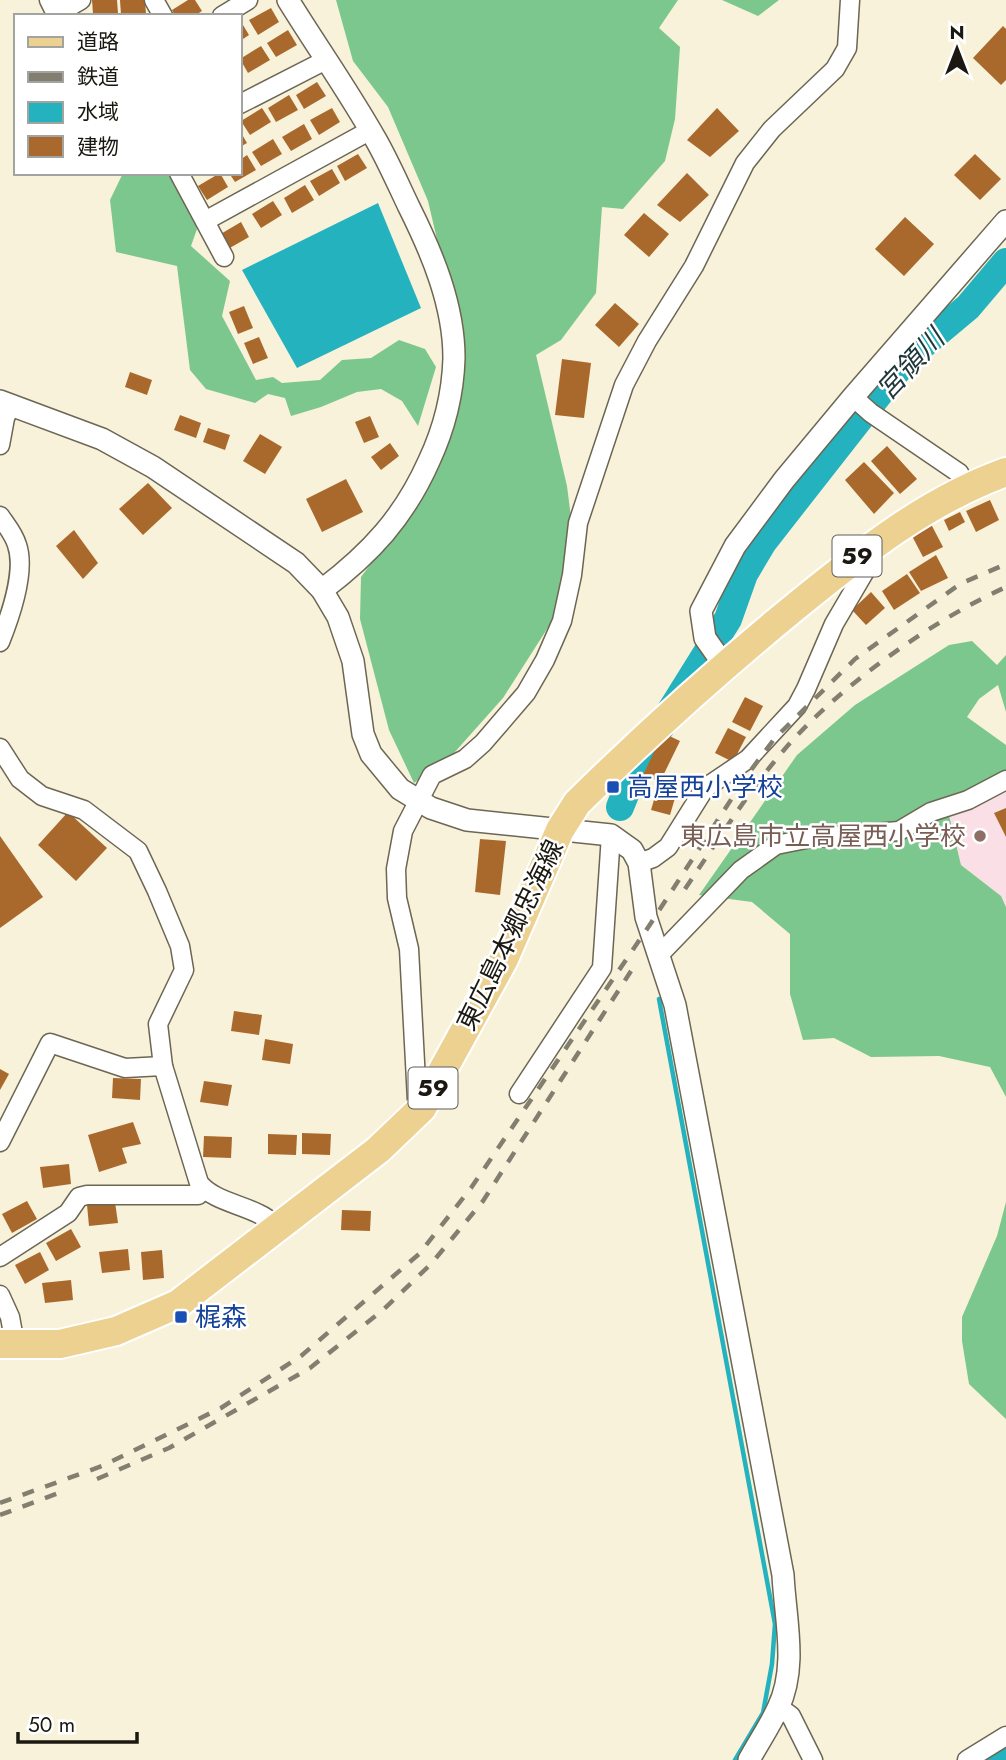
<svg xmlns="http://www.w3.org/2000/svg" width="1006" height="1760" viewBox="0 0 1006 1760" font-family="Jost,'Noto Sans JP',sans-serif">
	<rect width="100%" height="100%" fill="#f8f2db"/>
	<!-- education -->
	<path fill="#fae0e6" d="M1006,780V906L1001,896L961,865L947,807Z"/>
	<!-- forest -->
	<g fill="#7cc78d">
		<path d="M336,0H678L659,28L680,47L675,119L665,161L623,209L602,207L596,293L561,340L536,355L567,486L575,549L554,618L503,698L454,753L414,783L389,730L360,619L361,577L428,486L454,424L440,252L428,201L388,107L353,61Z"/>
		<path d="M722,0H779L758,16Z"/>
		<path d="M123,173H173L197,229L191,246L230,281L222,316L256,380L273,377L282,383L320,380L342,360L371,358L399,340L425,349L436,367L418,426L402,401L381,389L357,392L321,407L291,416L285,398L268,394L255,403L206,389L190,370L177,266L116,252L110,200Z"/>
		<path d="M972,641L997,665L1006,655V712L998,685L979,699L967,717L1006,745V779L947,807L961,865L1001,896L1006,907V1097L990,1067L939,1056L871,1057L834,1038L803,1040L790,994V934L752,902L699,895L797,755L855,705L949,645Z"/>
		<path d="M1006,1202V1419L969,1384L962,1341V1317L997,1236Z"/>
	</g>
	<!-- water -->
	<path fill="#24b2bf" d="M378,203L421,308L297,368L242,270Z"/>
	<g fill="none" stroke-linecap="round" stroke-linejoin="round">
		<!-- stream -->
		<path stroke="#24b2bf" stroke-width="4.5" d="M659,999L775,1624L772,1664L763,1713L735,1760"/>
		<!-- river -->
		<g stroke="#24b2bf" stroke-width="28">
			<path d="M620,807L637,765L728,619L744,574L763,542L907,358L968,307L1006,262"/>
			<path d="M986,1760L1006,1745"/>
		</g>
	</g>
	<!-- building -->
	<g fill="#aa692c">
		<path d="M92,0H117L118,13L93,14Z"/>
		<path d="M120,0H145L146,14L121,15Z"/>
		<path d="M188,0H195L202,11L194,16H175L172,10Z"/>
		<path d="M271,8L279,22L258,35L249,20Z"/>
		<path d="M240,20L249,35L240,41Z"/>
		<path d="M1003,26L1006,29V80L1001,85L973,58Z"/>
		<path d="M288,30L297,45L276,57L267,43Z"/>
		<path d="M261,46L270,60L248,73L240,59Z"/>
		<path d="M317,82L326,96L304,109L296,95Z"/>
		<path d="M289,95L298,110L276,122L268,108Z"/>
		<path d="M262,108L271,122L250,135L241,121Z"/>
		<path d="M332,108L340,122L319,135L310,120Z"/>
		<path d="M717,108L739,131L710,157L687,140Z"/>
		<path d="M304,124L312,139L291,151L282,137Z"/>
		<path d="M240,131L247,143L240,147Z"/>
		<path d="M273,139L282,154L261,166L252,152Z"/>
		<path d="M358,154L367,168L345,181L337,166Z"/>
		<path d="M975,154L1001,179L980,200L954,175Z"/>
		<path d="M247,155L256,170L235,182L229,173H240V160Z"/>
		<path d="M332,169L340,183L319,196L310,181Z"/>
		<path d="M220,173L228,187L207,200L198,186Z"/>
		<path d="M687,173L709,195L680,222L657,205Z"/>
		<path d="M305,185L314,200L292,213L284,198Z"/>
		<path d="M273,201L282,215L261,228L252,214Z"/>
		<path d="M644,213L669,234L649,257L624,235Z"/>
		<path d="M905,217L934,244L904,276L875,249Z"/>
		<path d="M241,222L249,237L228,249L219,235Z"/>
		<path d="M615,303L639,324L619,347L595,325Z"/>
		<path d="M244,306L253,328L238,334L229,312Z"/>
		<path d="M259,337L268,358L253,364L244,343Z"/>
		<path d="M562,359L591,363L584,418L555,415Z"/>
		<path d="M130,372L152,380L147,395L125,387Z"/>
		<path d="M180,415L201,423L196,438L174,430Z"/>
		<path d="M370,416L379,437L364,443L355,422Z"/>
		<path d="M208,428L230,435L225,450L203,442Z"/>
		<path d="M260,434L282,447L265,474L243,461Z"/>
		<path d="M390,443L399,456L381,470L371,457Z"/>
		<path d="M887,446L917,479L900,494L871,461Z"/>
		<path d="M864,462L894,493L874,514L845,480Z"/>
		<path d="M346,479L363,512L322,532L306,499Z"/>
		<path d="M148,483L172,508L143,535L119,509Z"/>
		<path d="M990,500L999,520L976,532L966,511Z"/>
		<path d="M960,512L965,522L949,531L944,520Z"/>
		<path d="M931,524L943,547L923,557L911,534Z"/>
		<path d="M74,530L98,563L83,579L56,546Z"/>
		<path d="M936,555L948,578L921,591L909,572Z"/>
		<path d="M907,574L920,593L894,610L882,591Z"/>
		<path d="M871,592L885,608L866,625L852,610Z"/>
		<path d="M745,697L763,706L750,731L732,722Z"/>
		<path d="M728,728L746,737L733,762L715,753Z"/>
		<path d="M663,733L680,741L660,782L643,775Z"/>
		<path d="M656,793L675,798L670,815L651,810Z"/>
		<path d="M1006,808V837L994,813Z"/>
		<path d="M68,812L107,848L76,881L38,845Z"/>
		<path d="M0,836L43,897L0,928Z"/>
		<path d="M480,839L506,841L500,895L475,892Z"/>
		<path d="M234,1011L262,1015L259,1035L231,1031Z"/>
		<path d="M265,1039L293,1044L290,1064L262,1060Z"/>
		<path d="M0,1069L9,1074L0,1090Z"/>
		<path d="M113,1078L141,1079L140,1100L112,1098Z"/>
		<path d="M204,1081L232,1085L228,1106L200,1102Z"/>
		<path d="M133,1122L141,1144L122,1148L127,1163L99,1172L88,1135Z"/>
		<path d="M302,1133L331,1134L330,1155L302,1154Z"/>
		<path d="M268,1134L297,1135L296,1155L268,1154Z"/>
		<path d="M204,1136L232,1137L231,1158L203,1157Z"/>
		<path d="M69,1164L71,1184L43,1188L40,1167Z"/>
		<path d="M27,1201L37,1219L12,1233L2,1214Z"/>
		<path d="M115,1202L118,1223L89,1226L87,1205Z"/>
		<path d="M342,1210L371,1211L370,1231L341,1230Z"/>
		<path d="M71,1229L81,1247L56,1261L46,1243Z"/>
		<path d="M128,1249L130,1270L102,1273L99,1252Z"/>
		<path d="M162,1250L164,1278L143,1280L141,1252Z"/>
		<path d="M40,1252L49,1270L25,1284L15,1265Z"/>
		<path d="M71,1280L73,1300L45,1303L42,1283Z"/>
	</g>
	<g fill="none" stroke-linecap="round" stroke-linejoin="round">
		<!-- minor casing -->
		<g stroke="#6c6653" stroke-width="21">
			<g id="minor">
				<path d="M49,0L53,8L69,7L81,0"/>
				<path d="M154,0L163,16"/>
				<path d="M222,16L248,0"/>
				<path d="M240,104L326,60"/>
				<path d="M179,173L224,257"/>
				<path d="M205,221L369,131"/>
				<path d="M853,397L871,413L959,473L968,489"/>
				<path d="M0,445L5,418L11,404"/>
				<path d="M0,516C6,525 14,534 17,545C26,571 10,617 0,642"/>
				<path d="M0,748L20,779L42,796L84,810L138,851L157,891L180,946L184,970L158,1024L163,1066L199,1183C212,1200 240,1204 259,1214C266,1217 272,1222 278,1227"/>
				<path d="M639,863L653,858L668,847L705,788L748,759L797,706L806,689L834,624L868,566L862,553"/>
				<path d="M659,955L741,870L776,845L811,838L899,831L931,812L968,800L1006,780"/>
				<path d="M519,1094L602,968L611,835"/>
				<path d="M422,1108L417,1100L409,949L397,898L396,869L403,831L432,775L465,759L483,743L526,693L545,660L562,621L572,575L578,523L624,385L647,341L694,266L745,163L772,129L835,69L847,48L850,0"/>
				<path d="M0,1142L50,1043L125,1068L163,1066"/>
				<path d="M0,1257L68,1213L79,1197L87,1195H198L203,1189"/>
				<path d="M0,1295L10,1317L15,1344"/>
				<path d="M779,1707L791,1716L813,1760"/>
				<path d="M967,1760L1006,1736"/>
			</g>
		</g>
		<!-- tertiary casing -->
		<g stroke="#6c6653" stroke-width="24">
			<g id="tertiary">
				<path d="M288,0C317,47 349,92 376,140C388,161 398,184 409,207C432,253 454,305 454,358C453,393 444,429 429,461C404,517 371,553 322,590"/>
				<path d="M0,401L102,439L153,467L296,563L322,590L338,617L353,661L363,734L371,754L400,789L431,808L467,820L611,835L632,850L639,863L646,917L675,1005L783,1575C785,1618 798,1667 778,1708C770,1726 758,1743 749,1760"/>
				<path d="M724,665L705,638L701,611L735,546L784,480L853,397L1006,221"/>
			</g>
		</g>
		<!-- primary casing -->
		<g stroke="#fff" stroke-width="32">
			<path id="primary" d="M0,1344H60L116,1331L178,1304L378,1150L422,1108L504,959L560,830L577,803C647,734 719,669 795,607C860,554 926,501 1006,472"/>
		</g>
		<!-- minor -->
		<use href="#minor" stroke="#fff" stroke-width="18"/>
		<!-- tertiary -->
		<use href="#tertiary" stroke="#fff" stroke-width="21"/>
		<!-- primary -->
		<use href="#primary" stroke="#ecd191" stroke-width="28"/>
		<!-- rail -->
		<g stroke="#837f70" stroke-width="4.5" stroke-dasharray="12 12" stroke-linecap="butt">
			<path d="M685,889C717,842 747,793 784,750C838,687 931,621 1006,587"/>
			<path d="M97,1479L169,1448L310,1368L383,1310L431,1264L483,1201L631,971"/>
			<path d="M0,1503L102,1466L221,1408L301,1356L419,1254L471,1188L649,926L745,778L775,738L855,659L960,584L1006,564"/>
			<path d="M0,1515L64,1491"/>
		</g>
	</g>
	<!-- markers -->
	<g fill="#1a4fb4" stroke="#fff" stroke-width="2.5">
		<rect x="606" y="780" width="14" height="14" rx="3.5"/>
		<rect x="174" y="1310" width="14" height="14" rx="3.5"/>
	</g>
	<circle fill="#8d6e63" stroke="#fff" stroke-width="2.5" cx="980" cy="836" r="7"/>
	<g text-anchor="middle" stroke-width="5" stroke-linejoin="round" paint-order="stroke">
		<!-- shield labels -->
		<g fill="#fff" stroke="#5f5d58" stroke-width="2">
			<rect x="832.5" y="535.5" width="49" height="41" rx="5"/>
			<rect x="408.5" y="1067.5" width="49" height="41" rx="5"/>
		</g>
		<g font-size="24" font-weight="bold" fill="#1a1810">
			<text x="857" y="564">59</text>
			<text x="433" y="1096">59</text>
		</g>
		<!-- transit labels -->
		<g font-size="26" fill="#164399" stroke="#fff" text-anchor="start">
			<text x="627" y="796">高屋西小学校</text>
			<text x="195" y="1326">梶森</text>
		</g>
		<!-- education labels -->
		<g font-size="26" fill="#785e54" stroke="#fff" text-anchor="end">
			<text x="966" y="845">東広島市立高屋西小学校</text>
		</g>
		<!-- street labels -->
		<g font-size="26" fill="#1a1810" stroke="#fff">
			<text transform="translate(510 935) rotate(-64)" y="9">東広島本郷忠海線</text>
		</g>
		<!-- water labels -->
		<g font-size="28" font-style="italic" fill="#21383a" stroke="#fff">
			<text transform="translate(910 364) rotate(-47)" y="10">宮領川</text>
		</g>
	</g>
	<!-- legend -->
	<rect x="14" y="14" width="228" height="161" fill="#ffffff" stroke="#a3a39f" stroke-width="2"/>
	<rect x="28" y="37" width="35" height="10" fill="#ecd191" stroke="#a3a39f" stroke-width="2"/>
	<text x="77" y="49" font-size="21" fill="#1a1810">道路</text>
	<rect x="28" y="72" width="35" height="10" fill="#837f70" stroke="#a3a39f" stroke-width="2"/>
	<text x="77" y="84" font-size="21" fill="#1a1810">鉄道</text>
	<rect x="28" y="102" width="35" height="21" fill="#24b2bf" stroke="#a3a39f" stroke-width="2"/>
	<text x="77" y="119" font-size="21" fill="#1a1810">水域</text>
	<rect x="28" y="136" width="35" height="21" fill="#aa692c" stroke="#a3a39f" stroke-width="2"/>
	<text x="77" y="154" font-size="21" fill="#1a1810">建物</text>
	<!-- north arrow -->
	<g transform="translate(957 49)" stroke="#ffffff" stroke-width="5" paint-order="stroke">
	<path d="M0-5L12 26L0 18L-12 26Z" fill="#1a1810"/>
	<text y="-10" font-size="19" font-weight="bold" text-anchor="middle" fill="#1a1810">N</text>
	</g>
	<!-- scale -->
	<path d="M18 1732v10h119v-10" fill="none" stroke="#1a1810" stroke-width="3.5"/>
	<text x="28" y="1732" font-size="21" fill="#1a1810" stroke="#ffffff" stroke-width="5" paint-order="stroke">50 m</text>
</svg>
